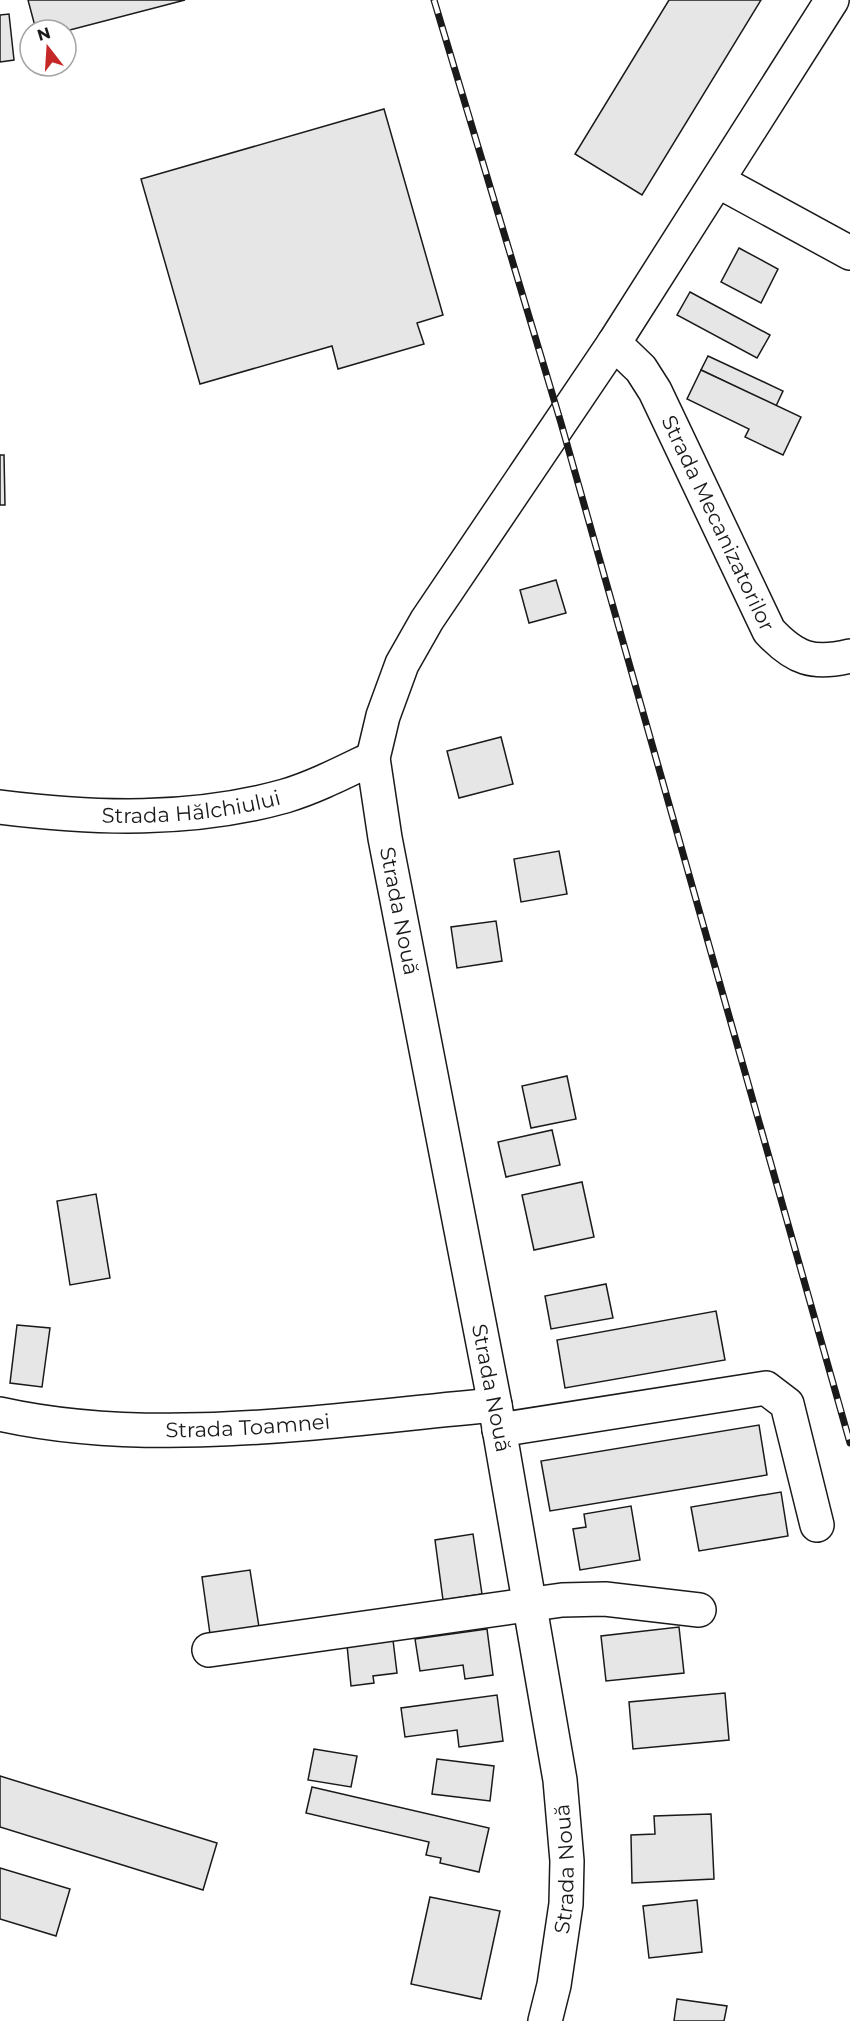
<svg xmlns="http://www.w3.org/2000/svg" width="850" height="2021" viewBox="0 0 850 2021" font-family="Montserrat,sans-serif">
	<rect width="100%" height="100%" fill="#fff"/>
	<!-- building -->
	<g fill="#e6e6e6" stroke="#1a1a1a" stroke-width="1.5">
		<path d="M28,0H185L66,31L36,30Z"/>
		<path d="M669,0H761L642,195L575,154Z"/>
		<path d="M9,14L14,60L0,62V15Z"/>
		<path d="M384,109L443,315L417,323L424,344L338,369L332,346L200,384L141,179Z"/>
		<path d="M739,248L778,269L761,303L721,282Z"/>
		<path d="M690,292L770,335L757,358L677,315Z"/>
		<path d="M708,356L783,391L776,406L701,370Z"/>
		<path d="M701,370L801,417L783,455L745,437L749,429L687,399Z"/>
		<path d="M0,455H4L5,505H0Z"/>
		<path d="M556,580L566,613L529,623L520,590Z"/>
		<path d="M501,737L513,784L459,798L447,751Z"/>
		<path d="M559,851L567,894L521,902L514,859Z"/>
		<path d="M496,921L502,961L457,968L451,927Z"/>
		<path d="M567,1076L576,1119L531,1128L522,1086Z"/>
		<path d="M552,1130L560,1165L506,1177L498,1142Z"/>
		<path d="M582,1182L594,1237L534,1250L522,1195Z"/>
		<path d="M96,1194L110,1278L70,1285L57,1201Z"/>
		<path d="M606,1284L613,1318L551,1329L545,1296Z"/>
		<path d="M716,1311L725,1360L565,1388L557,1340Z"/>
		<path d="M17,1325L50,1328L42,1387L10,1383Z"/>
		<path d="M759,1425L767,1475L550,1511L541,1461Z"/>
		<path d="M781,1492L788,1536L699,1551L691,1507Z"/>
		<path d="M631,1506L640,1560L580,1570L573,1529L586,1527L584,1514Z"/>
		<path d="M473,1534L482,1594L443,1600L435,1540Z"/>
		<path d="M250,1570L259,1627L210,1634L202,1577Z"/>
		<path d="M679,1627L684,1673L606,1681L601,1636Z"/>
		<path d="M487,1629L493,1675L465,1679L463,1665L420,1671L415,1639Z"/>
		<path d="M393,1640L397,1673L373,1676L374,1683L351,1686L347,1645Z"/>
		<path d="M725,1693L729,1740L633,1749L629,1702Z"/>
		<path d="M497,1695L503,1741L459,1747L457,1730L405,1737L401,1708Z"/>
		<path d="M314,1749L357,1756L351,1787L308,1780Z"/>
		<path d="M437,1759L494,1766L490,1801L432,1794Z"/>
		<path d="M0,1776L217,1843L203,1890L0,1827Z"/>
		<path d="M312,1787L489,1828L479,1872L440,1863L441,1858L426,1855L429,1842L306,1813Z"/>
		<path d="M711,1814L714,1879L632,1883L631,1835L655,1834L654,1816Z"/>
		<path d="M0,1868L70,1889L56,1936L0,1919Z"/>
		<path d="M430,1897L500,1911L481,1999L411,1984Z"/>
		<path d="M697,1900L702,1952L649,1958L643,1906Z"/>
		<path d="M677,1999L727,2006L724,2021H674Z"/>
	</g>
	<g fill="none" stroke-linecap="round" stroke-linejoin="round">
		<!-- minor casing -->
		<g stroke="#1a1a1a" stroke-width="36">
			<g id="minor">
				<path d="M718,181L850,253"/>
				<path id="s1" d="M614,343L641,369L655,391L769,631C795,659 813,665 850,656"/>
				<path id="s2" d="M0,1414C157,1449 336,1419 495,1405"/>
				<path d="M499,1430L766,1388L787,1404L817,1525"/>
				<path d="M209,1650L562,1600L605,1599L699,1610"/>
			</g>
		</g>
		<!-- major casing -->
		<g stroke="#1a1a1a" stroke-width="36">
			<g id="major">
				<path id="s3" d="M0,807C95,819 192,822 285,796C315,787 344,772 373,758"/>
				<path id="s4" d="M545,2021L554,1985L566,1904L567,1861L560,1780L495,1405L385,838L373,758L383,716L402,664L427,620L614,343L832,0"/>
			</g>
		</g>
		<!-- minor -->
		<use href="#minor" stroke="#fff" stroke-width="33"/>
		<!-- major -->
		<use href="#major" stroke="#fff" stroke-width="33"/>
		<!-- rail casing -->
		<g stroke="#1a1a1a" stroke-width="7">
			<path id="rail" d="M434,0L561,423L850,1443"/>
		</g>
		<!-- rail -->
		<use href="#rail" stroke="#fff" stroke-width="4.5" stroke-dasharray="14" stroke-linecap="butt"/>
	</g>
	<g text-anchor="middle" stroke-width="4.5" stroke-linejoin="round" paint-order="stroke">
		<!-- street labels -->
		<g font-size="21" fill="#1a1a1a" stroke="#fff">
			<text dy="7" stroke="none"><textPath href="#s1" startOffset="210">Strada Mecanizatorilor</textPath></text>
			<text dy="7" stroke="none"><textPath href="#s3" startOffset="192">Strada Hălchiului</textPath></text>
			<text transform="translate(399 911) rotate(79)" y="7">Strada Nouă</text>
			<text transform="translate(491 1388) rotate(79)" y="7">Strada Nouă</text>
			<text dy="7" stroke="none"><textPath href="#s2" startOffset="249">Strada Toamnei</textPath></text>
			<text dy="7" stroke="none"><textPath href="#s4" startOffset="154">Strada Nouă</textPath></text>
		</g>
	</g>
	<!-- north arrow -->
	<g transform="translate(48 48) rotate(343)"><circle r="28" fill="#ffffff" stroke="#a3a3a3" stroke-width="1.5"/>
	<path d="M0-4.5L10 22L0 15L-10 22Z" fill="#c62828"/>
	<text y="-9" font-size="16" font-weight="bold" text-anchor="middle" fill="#1a1a1a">N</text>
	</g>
</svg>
